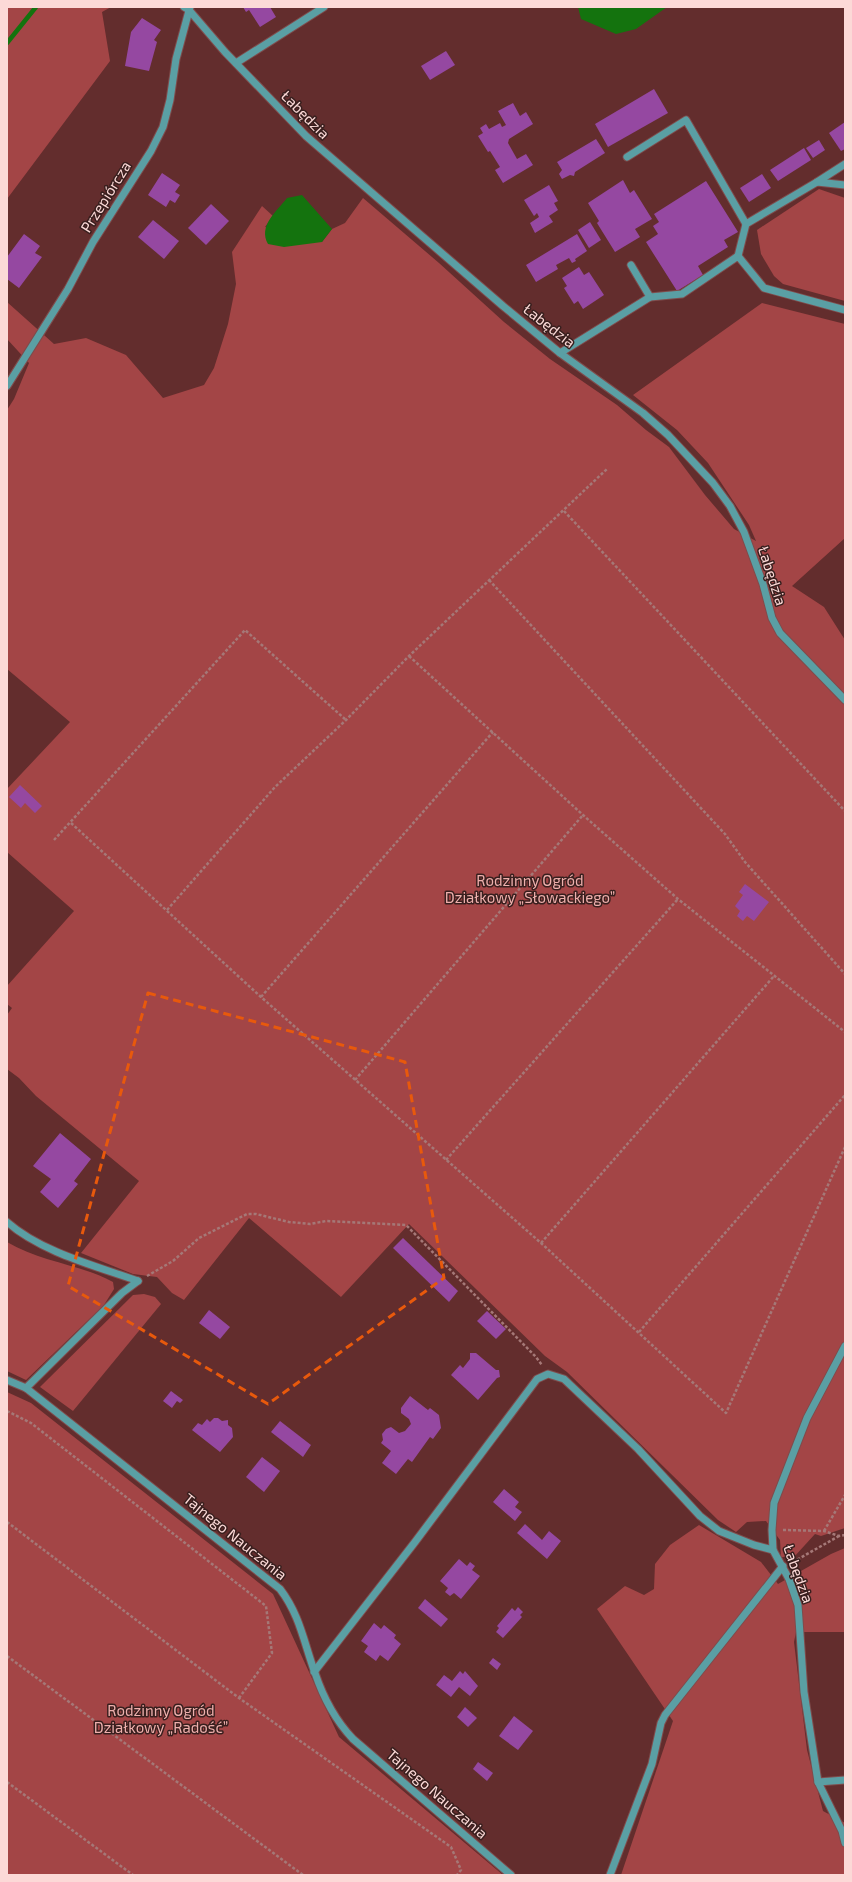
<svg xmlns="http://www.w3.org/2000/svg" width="852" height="1882" viewBox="0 0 852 1882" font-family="'Exo 2',sans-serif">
	<rect width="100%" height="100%" fill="#632d2d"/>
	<!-- green -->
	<g fill="#a34546">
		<path d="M7,7H111L102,12L110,61L7,199Z"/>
		<path d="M819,189L845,198V301L783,284L774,276L761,254L757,230Z"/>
		<path d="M363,198L439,263L504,322L550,359L617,405L646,430L669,447L705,495L734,529L756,541L749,525L708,463L677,430L633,395L762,303L845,324V538L792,586L824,607L845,640V1528L821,1536L815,1534L794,1557H781L780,1540L766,1521L747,1522L736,1532L718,1520L567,1372L545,1356L409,1224L341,1297L249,1218L184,1300L172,1293L157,1277L133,1274L81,1253L139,1181L36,1096L19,1078L7,1069V1015L12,1008L7,1004V986L74,911L7,852V789L70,722L7,669V410L14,399L29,363L7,339V302L54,344L86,338L126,355L163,398L204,385L214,368L228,324L236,284L232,252L262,206L273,216L265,227L322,242L332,229L345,223Z"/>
		<path d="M7,1242C40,1262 80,1264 113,1282L114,1289L104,1305L26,1380L7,1371Z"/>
		<path d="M144,1294L155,1297L161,1304L73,1411L40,1387L133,1295Z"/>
		<path d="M7,1392L31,1403L273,1594L339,1737L503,1875H7Z"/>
		<path d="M699,1525L761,1562L778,1584L831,1554L845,1548V1632H796L794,1642L807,1750L823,1811L845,1823V1875H621L673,1721L597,1609L625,1586L644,1595L654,1589L655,1564L670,1545Z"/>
	</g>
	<!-- water -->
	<g fill="#14730e">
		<path d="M578,7H667L636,29L616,34L581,19Z"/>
		<path d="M302,195L332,229L322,242L284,247L268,244C258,226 276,212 287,198Z"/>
	</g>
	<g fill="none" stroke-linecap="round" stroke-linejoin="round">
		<!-- stream -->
		<path stroke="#14730e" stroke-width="4.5" d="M7,43L36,7"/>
	</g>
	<!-- building -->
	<g fill="#9548a1">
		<path d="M243,7H270L276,17L260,27L249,10L246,12Z"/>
		<path d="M142,18L161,30L154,40L157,42L149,71L125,66L131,32Z"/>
		<path d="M446,51L455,65L430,80L421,66Z"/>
		<path d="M654,89L668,113L608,147L595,124Z"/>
		<path d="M513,103L520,116L526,112L533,124L509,139L508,143L517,159L526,154L533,165L503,183L495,170L500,167L490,151L488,152L478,136L483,133L480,128L486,124L489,129L500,123L502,127L506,125L498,111Z"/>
		<path d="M845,122V149L841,151L829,133Z"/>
		<path d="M596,139L605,153L575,172L574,176L570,175L562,179L559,174L562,170L557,162Z"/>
		<path d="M819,140L825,150L813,158L806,148Z"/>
		<path d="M804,148L811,160L778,181L770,170Z"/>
		<path d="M162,173L180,185L175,192L180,195L175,203L170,200L166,207L148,195Z"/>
		<path d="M762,174L771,188L749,202L740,188Z"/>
		<path d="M623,180L630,193L634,190L652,219L635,229L640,237L615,252L597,223L599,221L588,203Z"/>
		<path d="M706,181L738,232L724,240L728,247L698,266L703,275L677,291L646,242L658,234L653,226L659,222L654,214Z"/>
		<path d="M549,185L558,201L554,203L558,210L549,216L553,222L535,233L530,223L539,217L537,213L534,216L524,200Z"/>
		<path d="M211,204L229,221L206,245L188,228Z"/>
		<path d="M153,220L179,241L164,259L138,237Z"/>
		<path d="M590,222L601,240L589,248L578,230Z"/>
		<path d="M24,234L40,246L35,253L42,257L19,288L7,279V257Z"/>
		<path d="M577,234L587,251L575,259L576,261L572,263L569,258L556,265L558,269L536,282L526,265Z"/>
		<path d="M579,267L584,275L589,272L604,295L583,309L578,301L574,304L564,288L567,286L562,278Z"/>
		<path d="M20,785L42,806L35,813L25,803L21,808L9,797Z"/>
		<path d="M745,884L769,902L754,921L747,916L743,921L737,916L740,911L735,906L743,895L739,892Z"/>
		<path d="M60,1133L91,1159L74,1181L78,1184L58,1208L40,1192L51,1179L33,1166Z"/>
		<path d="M403,1238L458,1291L449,1302L393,1248Z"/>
		<path d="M209,1310L230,1327L220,1339L199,1323Z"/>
		<path d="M487,1311L506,1329L496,1339L477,1321Z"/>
		<path d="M470,1353H476L496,1370H499L500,1377L497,1378L478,1400L451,1375L460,1365L463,1368L470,1359Z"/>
		<path d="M171,1391L183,1400L180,1403L177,1401L172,1408L163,1401Z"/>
		<path d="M410,1396L428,1410L430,1408L439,1415L441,1428L433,1439L430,1437L412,1462L408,1459L396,1474L382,1463L391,1451L381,1443L383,1440L382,1434L386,1429L391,1427L399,1433L405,1431L411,1424L409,1419L401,1413V1408Z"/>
		<path d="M214,1418H218L222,1421L228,1420V1425L232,1428L233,1437L220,1452L192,1430L198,1423L202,1425L207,1419L210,1422Z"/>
		<path d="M280,1421L311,1445L303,1457L271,1432Z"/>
		<path d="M262,1457L280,1471L264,1492L246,1477Z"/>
		<path d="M504,1489L519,1502L515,1507L522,1512L515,1521L493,1502Z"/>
		<path d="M525,1524L542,1540L549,1531L561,1541L547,1559L517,1533Z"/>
		<path d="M459,1559L467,1566L470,1562L475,1566L472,1570L480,1576L461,1599L454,1593L450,1596L445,1592L448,1588L440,1581Z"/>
		<path d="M425,1599L448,1619L441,1627L418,1608Z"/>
		<path d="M518,1607L523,1612L520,1615L522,1617L503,1638L496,1632L499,1628L497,1626L512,1608L515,1611Z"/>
		<path d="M374,1623L381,1629L384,1625L396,1635L394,1638L401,1644L388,1661L380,1655L376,1661L364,1652L368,1646L361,1641Z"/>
		<path d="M493,1658L501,1664L497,1670L489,1663Z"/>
		<path d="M460,1671L463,1674L465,1671L478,1686L470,1696L459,1687L451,1697L436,1685L444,1675L452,1681Z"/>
		<path d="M465,1707L477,1718L468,1727L457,1717Z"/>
		<path d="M514,1716L533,1731L518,1750L499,1736Z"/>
		<path d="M478,1762L493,1773L487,1781L473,1769Z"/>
	</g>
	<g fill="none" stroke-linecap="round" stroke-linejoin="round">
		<!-- minor casing -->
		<g stroke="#7f4c4c" stroke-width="9">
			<g id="minor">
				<path d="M184,7L189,10L225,52L306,136L503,306L560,353L643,413L668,435L713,483L730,506L744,532L763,584L772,618L780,633L845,700"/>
				<path d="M236,63L324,7"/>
				<path d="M627,157L686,120L746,224"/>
				<path d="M817,182L845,164"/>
				<path d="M738,256L746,224L817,182L845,185"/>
				<path d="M650,297L682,294L738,256L764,288L845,310"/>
				<path d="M560,353L650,297L631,265"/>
				<path d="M7,386L68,289L93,242L151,151L163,127L170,100L176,59L190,7"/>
				<path d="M7,1222C41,1252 96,1266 138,1281"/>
				<path d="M845,1346L807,1418L774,1503L772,1530L773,1550L789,1579L798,1605L804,1692L818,1782L842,1831L845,1843"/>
				<path d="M7,1380L26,1388L280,1589C300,1615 304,1643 315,1673C323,1697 336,1721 353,1739L511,1875"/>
				<path d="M26,1388L122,1293L138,1281"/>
				<path d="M314,1672L415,1542L537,1379L548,1374L564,1379L638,1449L700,1516L719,1531L754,1545L773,1550"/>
				<path d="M818,1782L845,1780"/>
				<path d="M610,1875L652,1764L661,1723L665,1715L783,1566"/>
			</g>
		</g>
		<!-- path -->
		<g stroke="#a57877" stroke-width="2.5" stroke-dasharray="3 2" stroke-linecap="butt">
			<path d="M564,511L845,811"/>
			<path d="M489,580L725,834L745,862L845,974"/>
			<path d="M409,656L583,815L678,899L845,1032"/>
			<path d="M71,823L261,997L541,1243L726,1413L845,1147"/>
			<path d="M54,840L245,630L346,720"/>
			<path d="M167,910L275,787L346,720L409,656L608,468"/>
			<path d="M261,997L493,732"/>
			<path d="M355,1080L583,815"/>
			<path d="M446,1160L678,899"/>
			<path d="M541,1243L774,976"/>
			<path d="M147,1276L173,1261L199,1238L247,1214H256L289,1222L310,1224L326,1221L406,1225L536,1357L542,1365"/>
			<path d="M639,1332L845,1095"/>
			<path d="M7,1411L31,1423L266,1606L272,1653L239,1698"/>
			<path d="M7,1522L239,1698L451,1847L461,1870L457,1875"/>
			<path d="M783,1530L824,1531L839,1536L845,1535"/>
			<path d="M824,1531L845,1495"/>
			<path d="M793,1562L839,1536"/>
			<path d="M7,1656L303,1875"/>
			<path d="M7,1782L133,1875"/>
		</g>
		<!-- minor -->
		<use href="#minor" stroke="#5a9fa4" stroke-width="7"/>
	</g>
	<!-- marked area -->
	<path fill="none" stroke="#e8590c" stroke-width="3" stroke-dasharray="8 5" stroke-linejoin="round" d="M148,993L405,1062L444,1278L268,1404L68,1286Z"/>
	<g text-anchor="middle" stroke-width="3" stroke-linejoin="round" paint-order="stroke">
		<!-- street labels -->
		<g font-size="15" fill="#fcd9d7" stroke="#381f1e">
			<text transform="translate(305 115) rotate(45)" y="5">Łabędzia</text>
			<text transform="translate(106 197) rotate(-58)" y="5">Przepiórcza</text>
			<text transform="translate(549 326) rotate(38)" y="5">Łabędzia</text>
			<text transform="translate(772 576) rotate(72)" y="5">Łabędzia</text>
			<text transform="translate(235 1537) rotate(39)" y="5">Tajnego Nauczania</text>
			<text transform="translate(798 1574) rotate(70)" y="5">Łabędzia</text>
			<text transform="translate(437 1794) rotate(41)" y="5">Tajnego Nauczania</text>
		</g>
		<!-- park labels -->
		<g font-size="15" fill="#efb0ad" stroke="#381f1e">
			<text x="530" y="886">Rodzinny Ogród<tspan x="530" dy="17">Działkowy „Słowackiego”</tspan></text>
			<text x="161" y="1716">Rodzinny Ogród<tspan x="161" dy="17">Działkowy „Radość”</tspan></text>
		</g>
	</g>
	<!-- border -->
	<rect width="852" height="1882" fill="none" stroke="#fcd9d7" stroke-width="16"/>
</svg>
